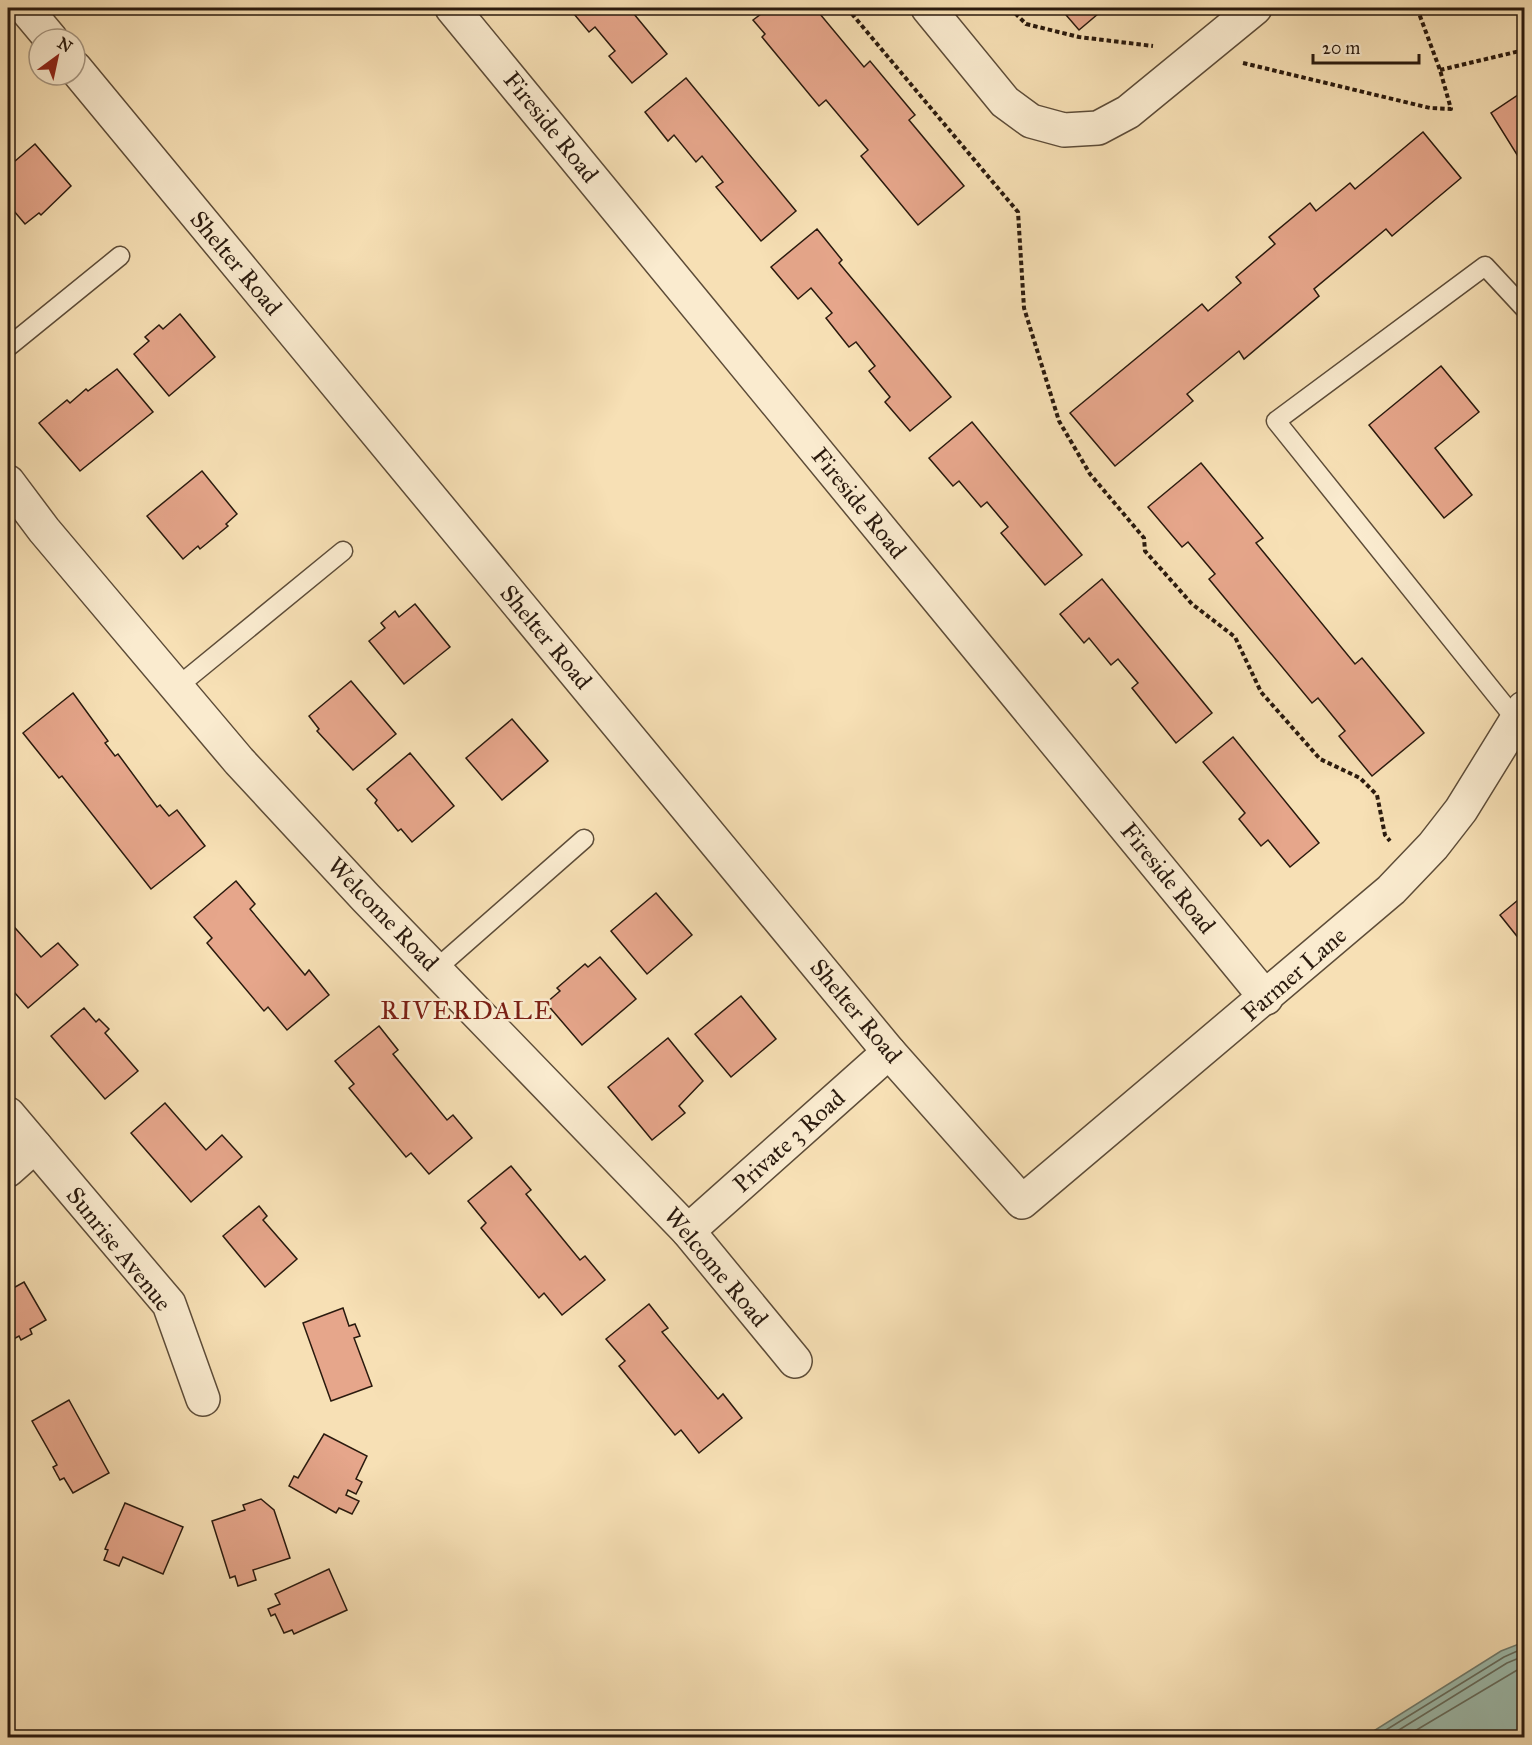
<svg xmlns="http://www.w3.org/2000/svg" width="1532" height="1745" viewBox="0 0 1532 1745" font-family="'IM FELL Great Primer',serif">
	<rect width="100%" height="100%" fill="#f7e0b5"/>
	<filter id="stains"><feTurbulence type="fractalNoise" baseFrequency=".00333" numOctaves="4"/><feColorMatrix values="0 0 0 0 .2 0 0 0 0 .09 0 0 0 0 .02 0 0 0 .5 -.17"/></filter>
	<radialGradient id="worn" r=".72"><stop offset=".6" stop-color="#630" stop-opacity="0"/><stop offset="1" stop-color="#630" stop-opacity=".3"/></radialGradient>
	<!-- water -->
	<path fill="#9dbdaf" stroke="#6f7c6f" stroke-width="1.5" d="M1524,1642V1737H1364L1501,1651Z"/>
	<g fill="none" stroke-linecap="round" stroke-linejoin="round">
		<!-- shore -->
		<g stroke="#646c5e" stroke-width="1.5">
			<path d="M1373,1738L1504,1657L1524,1648"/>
			<path d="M1386,1738L1507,1663L1524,1656"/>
			<path d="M1403,1738L1524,1666"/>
		</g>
	</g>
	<!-- building -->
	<g fill="#e6a68b" stroke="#2a1a0e" stroke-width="1.5">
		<path d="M569,8H629L667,54L632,83L609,56L615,51L595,27L589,32Z"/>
		<path d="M769,8H815L864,67L870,61L915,115L909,120L964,186L918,225L861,156L868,150L826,100L819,106L762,37L765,34L753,20Z"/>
		<path d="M1060,8H1105L1079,30Z"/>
		<path d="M686,78L796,211L761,241L716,187L723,182L702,156L696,162L674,135L668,141L645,112Z"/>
		<path d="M1524,91V166L1491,113Z"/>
		<path d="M1423,132L1461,178L1392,236L1386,229L1314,289L1319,296L1244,359L1239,351L1187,394L1193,401L1115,466L1070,413L1202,304L1208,311L1241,283L1236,277L1275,244L1269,237L1310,203L1316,211L1350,183L1355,189Z"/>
		<path d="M35,144L71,186L41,215L39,213L25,224L8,204V167Z"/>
		<path d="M817,229L842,260L839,263L951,397L910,431L885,402L890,397L869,371L875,366L856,342L849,347L826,318L832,313L811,288L798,299L771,267Z"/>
		<path d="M180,314L215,357L169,396L134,354L149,341L145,337L159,325L163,329Z"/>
		<path d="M1441,366L1479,412L1435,448L1472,495L1444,518L1369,425Z"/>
		<path d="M117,369L153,412L80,471L39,423L67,400L70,403L86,389L88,391Z"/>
		<path d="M972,422L1082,555L1045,585L1001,533L1008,527L987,502L981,507L959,481L953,486L929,458Z"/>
		<path d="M1201,463L1263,538L1256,543L1355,664L1362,658L1424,733L1372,776L1339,736L1345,731L1318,698L1312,703L1209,579L1215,574L1188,542L1182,547L1148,507Z"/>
		<path d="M202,471L237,514L226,524L228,526L200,549L198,546L183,559L147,516Z"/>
		<path d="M1102,579L1212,713L1176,743L1132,688L1138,683L1118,659L1111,665L1089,638L1084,643L1060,614Z"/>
		<path d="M415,604L450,647L404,684L369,641L385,628L381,623L395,611L399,617Z"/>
		<path d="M351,681L396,734L353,770L317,731L319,729L309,716Z"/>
		<path d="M73,693L108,741L105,743L115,756L118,754L157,807L160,805L169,816L177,810L205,846L151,889L62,776L59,778L23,733Z"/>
		<path d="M512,719L548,761L502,800L466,758Z"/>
		<path d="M1233,737L1319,843L1290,867L1268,840L1261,846L1239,819L1245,813L1203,762Z"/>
		<path d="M410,753L454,806L412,842L401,829L398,831L375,803L377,800L367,789Z"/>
		<path d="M236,881L255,904L250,909L305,975L309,970L329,995L287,1030L268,1007L264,1011L207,943L212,938L194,917Z"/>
		<path d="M656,893L692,935L647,974L611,931Z"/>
		<path d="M1524,895V945L1500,915Z"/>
		<path d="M8,920L41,957L58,943L78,965L28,1008L8,985Z"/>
		<path d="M600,957L636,999L582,1045L546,1003L560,991L557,988L585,964L588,967Z"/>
		<path d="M741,996L776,1039L731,1077L695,1034Z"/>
		<path d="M84,1008L96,1022L99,1019L109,1029L105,1033L138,1071L105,1099L51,1036Z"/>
		<path d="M379,1026L398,1050L393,1054L447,1120L453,1115L472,1138L429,1174L411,1153L406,1157L349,1088L354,1084L335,1061Z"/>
		<path d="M668,1038L703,1081L679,1106L685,1113L652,1140L608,1087Z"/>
		<path d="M165,1103L206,1150L222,1135L242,1157L191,1202L131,1133Z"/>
		<path d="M511,1166L531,1190L526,1194L580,1260L585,1256L605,1280L562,1315L544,1293L539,1298L481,1228L486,1223L468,1201Z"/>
		<path d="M259,1206L267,1216L263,1220L297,1259L265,1287L223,1236Z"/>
		<path d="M24,1282L46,1320L30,1329L32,1334L21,1340L19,1336L8,1342V1291Z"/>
		<path d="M649,1304L668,1328L662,1332L718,1399L723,1394L742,1418L699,1453L681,1430L675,1435L619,1366L625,1361L606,1339Z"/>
		<path d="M343,1308L349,1326L355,1324L360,1336L354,1338L372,1386L331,1401L303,1323Z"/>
		<path d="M69,1400L109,1473L73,1493L64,1478L60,1480L53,1467L57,1465L32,1421Z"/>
		<path d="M324,1434L367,1456L356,1479L362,1482L356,1494L348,1490L346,1495L359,1501L352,1514L339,1508L336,1513L289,1486L294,1476L298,1478Z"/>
		<path d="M261,1499L274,1510L290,1558L253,1570L256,1580L238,1586L235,1576L230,1578L212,1521L245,1510L243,1505Z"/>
		<path d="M125,1503L183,1527L163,1574L123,1557L119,1566L104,1560L108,1550L105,1549Z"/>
		<path d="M329,1569L347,1610L294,1634L292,1630L284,1633L275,1614L271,1616L268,1609L280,1604L275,1594Z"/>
	</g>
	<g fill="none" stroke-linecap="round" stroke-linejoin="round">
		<!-- service casing -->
		<g stroke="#5d4c38" stroke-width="21">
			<g id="service">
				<path d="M8,347L120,256"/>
				<path d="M177,687L343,551"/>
				<path d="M1521,726L1276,421L1485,266L1524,308"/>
				<path d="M436,969L584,839"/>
			</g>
		</g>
		<!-- minor casing -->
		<g stroke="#5d4c38" stroke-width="36">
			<g id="minor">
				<path d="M25,8L51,39"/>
				<path d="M452,8L1266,998"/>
				<path d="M928,8L1005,102L1031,121L1064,130L1098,128L1128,112L1255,8"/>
				<path d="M75,68L889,1052L1022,1202L1391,890L1433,846L1461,810L1524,708"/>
				<path d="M8,482L44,530L239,761L366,898L688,1231L795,1361"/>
				<path d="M8,1114L169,1304L203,1399"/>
				<path d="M8,1170L35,1146"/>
				<path d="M688,1231L889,1052"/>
			</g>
		</g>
		<!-- path -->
		<g stroke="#2a1a0e" stroke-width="4" stroke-dasharray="4.5 3" stroke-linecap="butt">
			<path d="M847,8L1018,212L1024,308L1059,421L1090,474L1144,538L1145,551L1192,604L1235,637L1261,692L1320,759L1360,778L1377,795L1385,835L1390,841"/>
			<path d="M1010,8L1026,24L1079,37L1153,46"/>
			<path d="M1243,63L1430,108L1451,109L1440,70L1417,8"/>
			<path d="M1440,70L1524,50"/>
		</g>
		<!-- service -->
		<use href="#service" stroke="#faebcf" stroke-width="18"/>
		<!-- minor -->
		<use href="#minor" stroke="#faebcf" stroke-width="33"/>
	</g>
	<g text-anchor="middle" stroke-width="5" stroke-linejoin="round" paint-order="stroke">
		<!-- street labels -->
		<g font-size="24" fill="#2a1a0e" stroke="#faebcf">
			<text transform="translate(551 127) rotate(51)" y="8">Fireside Road</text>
			<text transform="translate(236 263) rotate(50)" y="8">Shelter Road</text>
			<text transform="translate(859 503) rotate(51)" y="8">Fireside Road</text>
			<text transform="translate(546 637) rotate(50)" y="8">Shelter Road</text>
			<text transform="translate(1168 878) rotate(51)" y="8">Fireside Road</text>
			<text transform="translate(383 914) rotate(46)" y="8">Welcome Road</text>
			<text transform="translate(1294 974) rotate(-41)" y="8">Farmer Lane</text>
			<text transform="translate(856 1011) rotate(50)" y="8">Shelter Road</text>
			<text transform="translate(789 1141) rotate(-42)" y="8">Private 3 Road</text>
			<text transform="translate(119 1249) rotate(51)" y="8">Sunrise Avenue</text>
			<text transform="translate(716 1267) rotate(50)" y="8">Welcome Road</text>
		</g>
		<!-- neighbourhood labels -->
		<g font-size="26" letter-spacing="1.5" fill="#7a1f14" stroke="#faebcf">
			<text x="467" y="1019">RIVERDALE</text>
		</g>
	</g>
	<!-- margin -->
	<rect width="1532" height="1745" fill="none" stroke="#f7e0b5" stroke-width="30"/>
	<rect x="9" y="9" width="1514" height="1727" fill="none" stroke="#2a1a0e" stroke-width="3"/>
	<rect x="15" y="15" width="1502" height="1715" fill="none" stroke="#2a1a0e" stroke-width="1.5"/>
	<!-- north arrow -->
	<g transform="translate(57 57) rotate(33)"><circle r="28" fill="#faebcf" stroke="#a79782" stroke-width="1.5"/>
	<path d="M0-4.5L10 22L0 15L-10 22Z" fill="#8f2418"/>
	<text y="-9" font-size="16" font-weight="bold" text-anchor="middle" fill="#2a1a0e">N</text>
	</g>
	<!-- scale -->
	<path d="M1313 54v9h106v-9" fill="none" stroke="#2a1a0e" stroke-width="3"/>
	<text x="1322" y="54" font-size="18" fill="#2a1a0e" stroke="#faebcf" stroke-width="4.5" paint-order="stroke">20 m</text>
	<rect width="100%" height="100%" filter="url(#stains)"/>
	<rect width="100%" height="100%" fill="url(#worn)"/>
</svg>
